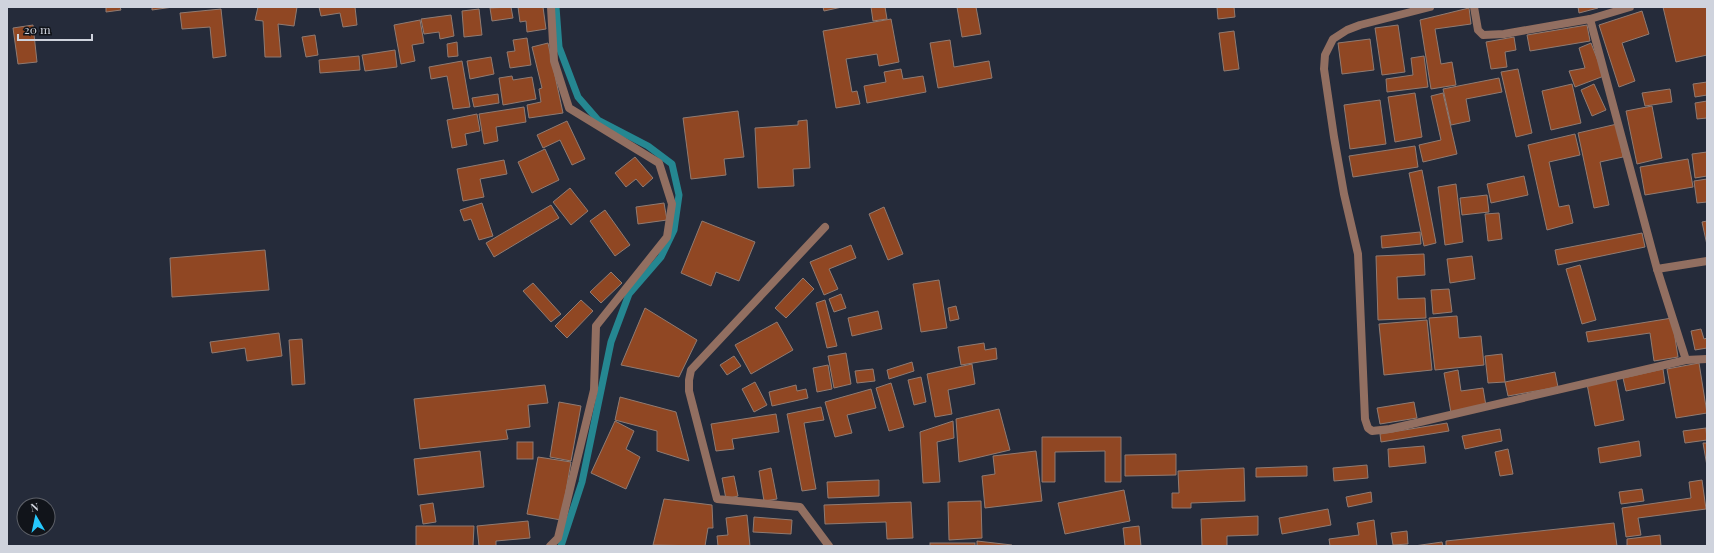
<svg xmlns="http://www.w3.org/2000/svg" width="1714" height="553" viewBox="0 0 1714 553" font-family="'Playfair Display',serif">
	<rect width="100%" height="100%" fill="#252b3a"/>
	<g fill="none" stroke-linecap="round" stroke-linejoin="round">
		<!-- stream -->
		<path stroke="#258791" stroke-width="7" d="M556,7L559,47L578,97L598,120L648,146L672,164L679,195L674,230L661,257L629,294L611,342L582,482L561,546"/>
	</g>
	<!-- building -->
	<g fill="#904723" stroke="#907b72">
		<path d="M106,7H120L121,10L106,12Z"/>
		<path d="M152,7H173L152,10Z"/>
		<path d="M258,7H297L294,26L278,24L281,57H265L263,21L255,20Z"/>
		<path d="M319,7H355L357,25L343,27L340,13L321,16Z"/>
		<path d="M511,7L513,18L492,21L490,8Z"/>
		<path d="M518,7H543L546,29L527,32L526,21L520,22Z"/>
		<path d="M823,7H842L824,11Z"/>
		<path d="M871,7H885L887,19L873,21Z"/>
		<path d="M957,7H976L981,34L962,37Z"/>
		<path d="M1217,7H1234L1235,17L1218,19Z"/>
		<path d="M1578,7H1598V8L1579,13Z"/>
		<path d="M1663,7H1707V55L1676,62Z"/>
		<path d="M1469,8L1471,24L1435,29L1441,64L1452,62L1456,85L1431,89L1420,20Z"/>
		<path d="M221,9L226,56L213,58L210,27L182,29L180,13Z"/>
		<path d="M479,9L482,35L464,37L462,11Z"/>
		<path d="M1642,11L1649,34L1622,43L1635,81L1619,87L1599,25Z"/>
		<path d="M451,15L454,36L440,39L439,32L424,34L421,19Z"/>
		<path d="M891,19L899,62L879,66L877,54L846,59L852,92L857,91L860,104L836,108L823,31Z"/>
		<path d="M420,20L424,43L412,45L415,61L401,64L394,25Z"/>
		<path d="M33,25L37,62L18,64L13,28Z"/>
		<path d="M1398,25L1405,72L1382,75L1375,28Z"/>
		<path d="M1587,25L1590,41L1530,51L1527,35Z"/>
		<path d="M1234,31L1239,69L1224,71L1219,33Z"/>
		<path d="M315,35L318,55L306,57L302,37Z"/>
		<path d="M1514,37L1516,50L1505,52L1507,67L1491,69L1486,42Z"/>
		<path d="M527,38L531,65L510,68L507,52L515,51L513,40Z"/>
		<path d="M1370,39L1374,70L1342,74L1338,43Z"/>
		<path d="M950,40L954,67L989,61L992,78L938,88L930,43Z"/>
		<path d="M457,42L458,56L448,57L447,44Z"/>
		<path d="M548,43L563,113L529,118L527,105L541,102L539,89L542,88L532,47Z"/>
		<path d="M1591,43L1604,76L1575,87L1569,71L1585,68L1579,48Z"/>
		<path d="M395,50L397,67L365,71L362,55Z"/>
		<path d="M359,56L360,70L320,73L319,60Z"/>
		<path d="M1424,56L1428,87L1387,92L1386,79L1413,75L1411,58Z"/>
		<path d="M491,57L494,74L470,79L467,61Z"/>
		<path d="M462,61L470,107L453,109L447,76L431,79L429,67Z"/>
		<path d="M901,69L903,79L923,76L926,92L867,103L864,86L886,82L884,72Z"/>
		<path d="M1518,69L1532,133L1516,137L1501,72Z"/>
		<path d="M512,76L513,80L532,77L536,99L503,105L499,78Z"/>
		<path d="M1499,78L1502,92L1466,99L1470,121L1451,125L1443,89Z"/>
		<path d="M1707,82V95L1695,97L1693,84Z"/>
		<path d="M1572,84L1581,123L1551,130L1542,91Z"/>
		<path d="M1594,84L1606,110L1592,116L1581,90Z"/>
		<path d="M1670,89L1672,102L1645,106L1642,93Z"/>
		<path d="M1415,93L1422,137L1395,142L1388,97Z"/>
		<path d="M1443,93L1457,154L1423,162L1419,145L1441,140L1431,96Z"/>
		<path d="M498,94L499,103L474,107L472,98Z"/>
		<path d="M1380,100L1386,144L1350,149L1344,105Z"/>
		<path d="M1707,101V118L1697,119L1695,103Z"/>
		<path d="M1652,106L1662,158L1637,164L1626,111Z"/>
		<path d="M524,107L526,122L496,127L498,141L484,144L479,114Z"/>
		<path d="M738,111L744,157L724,159L726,175L691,179L683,118Z"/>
		<path d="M477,114L480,131L465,134L467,145L452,148L447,120Z"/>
		<path d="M807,120L810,168L793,169L794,186L758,188L755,128L798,125V121Z"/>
		<path d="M567,121L585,159L572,165L560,140L543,148L537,135Z"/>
		<path d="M1617,124L1623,157L1600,162L1609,205L1594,208L1578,133Z"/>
		<path d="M1575,134L1580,155L1549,162L1559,207L1569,205L1573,223L1547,230L1528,145Z"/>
		<path d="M1415,146L1418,167L1353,177L1349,156Z"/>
		<path d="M545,149L559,180L532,193L518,162Z"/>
		<path d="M1707,152V176L1695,178L1692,154Z"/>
		<path d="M635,157L653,178L643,187L636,179L626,187L615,173Z"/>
		<path d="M1688,159L1693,187L1645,195L1640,167Z"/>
		<path d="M504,160L507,174L480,179L484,197L463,201L457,169Z"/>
		<path d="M1422,170L1436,243L1424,246L1409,173Z"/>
		<path d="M1524,176L1528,195L1491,203L1487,184Z"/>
		<path d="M1707,179V202L1697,203L1694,181Z"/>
		<path d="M1456,184L1463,242L1445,245L1438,187Z"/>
		<path d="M570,188L588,211L571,225L553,202Z"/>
		<path d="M1487,195L1489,212L1462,215L1460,198Z"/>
		<path d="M482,203L493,236L479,240L471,219L464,221L460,210Z"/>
		<path d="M664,203L667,220L638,224L636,207Z"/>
		<path d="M551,205L559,218L494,257L486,243Z"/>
		<path d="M884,207L903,254L888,260L869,214Z"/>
		<path d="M605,210L630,245L615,256L590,221Z"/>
		<path d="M1499,213L1502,239L1488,241L1485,214Z"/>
		<path d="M702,221L755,242L739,281L716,272L711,286L681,273Z"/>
		<path d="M1707,221V245L1702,222Z"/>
		<path d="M1420,232L1421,244L1382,248L1381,236Z"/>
		<path d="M1642,233L1645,247L1558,265L1555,250Z"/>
		<path d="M851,245L856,258L829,269L838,289L824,295L810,262Z"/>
		<path d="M265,250L269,290L172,297L170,258Z"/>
		<path d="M1424,254L1425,275L1397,277L1398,299L1425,298L1426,318L1378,320L1376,256Z"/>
		<path d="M1472,256L1475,279L1450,283L1447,259Z"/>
		<path d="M1580,265L1596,320L1582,324L1566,269Z"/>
		<path d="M611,272L622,283L601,303L590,292Z"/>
		<path d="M803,278L814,289L786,318L775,308Z"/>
		<path d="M939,280L947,328L921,332L913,284Z"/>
		<path d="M533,283L561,314L551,322L523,291Z"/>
		<path d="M1449,289L1452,312L1433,314L1431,290Z"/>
		<path d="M841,294L846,308L834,312L829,299Z"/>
		<path d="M581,300L593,311L567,338L555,326Z"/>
		<path d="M825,300L837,346L827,348L816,303Z"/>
		<path d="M956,306L959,319L950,321L948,308Z"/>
		<path d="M645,308L697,340L679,377L621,365Z"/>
		<path d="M878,311L882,329L852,336L848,318Z"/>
		<path d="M1457,316L1459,338L1481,336L1484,365L1435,370L1429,318Z"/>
		<path d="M1672,318L1678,357L1654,361L1650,333L1588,342L1586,332Z"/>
		<path d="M1427,320L1432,370L1384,375L1379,324Z"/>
		<path d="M777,322L793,350L751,374L735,345Z"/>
		<path d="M1701,329L1704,339L1707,338V348L1695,350L1691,331Z"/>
		<path d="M279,333L282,356L247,361L245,348L212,353L210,342Z"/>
		<path d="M302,339L305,384L292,385L289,340Z"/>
		<path d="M984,343L985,350L996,348L997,359L961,365L958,347Z"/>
		<path d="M846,353L851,384L834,388L828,356Z"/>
		<path d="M1502,354L1505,382L1488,383L1485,356Z"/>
		<path d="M734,356L741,366L727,375L720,365Z"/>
		<path d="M912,362L914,371L889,379L887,370Z"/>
		<path d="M1699,363L1707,413L1676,418L1667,369Z"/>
		<path d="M972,364L975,384L948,390L952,414L935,417L927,374Z"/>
		<path d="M828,365L832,389L817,392L813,368Z"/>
		<path d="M873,369L875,381L857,383L855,371Z"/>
		<path d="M1663,369L1665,383L1626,391L1623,378Z"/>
		<path d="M1458,370L1461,391L1483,388L1486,406L1451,413L1444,373Z"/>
		<path d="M1555,372L1558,387L1508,396L1505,382Z"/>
		<path d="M921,377L926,402L914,405L908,380Z"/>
		<path d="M1616,378L1624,420L1595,426L1587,384Z"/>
		<path d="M755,382L767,405L754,412L742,389Z"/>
		<path d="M891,383L904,427L889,431L876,388Z"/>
		<path d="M545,385L548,403L528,405L530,427L506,430L508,439L420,449L414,399Z"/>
		<path d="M796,385L797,391L806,389L808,398L772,406L769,392Z"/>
		<path d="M871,389L876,408L847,415L852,433L835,437L825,402Z"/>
		<path d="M620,397L676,412L689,461L657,451V431L615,420Z"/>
		<path d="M559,402L581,406L571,461L550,457Z"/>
		<path d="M1414,402L1417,418L1380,424L1377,408Z"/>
		<path d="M821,407L824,420L804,423L816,489L802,491L787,414Z"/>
		<path d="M999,409L1010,450L959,462L956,419Z"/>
		<path d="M776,414L779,432L732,439L734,449L716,451L711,424Z"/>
		<path d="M615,421L634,431L626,449L640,457L626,489L591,473Z"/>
		<path d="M953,421L954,438L937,442L940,482L923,483L920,432Z"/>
		<path d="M1447,423L1449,431L1381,442L1380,434Z"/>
		<path d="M1706,428L1707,440L1685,443L1683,431Z"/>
		<path d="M1500,429L1502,441L1465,449L1462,436Z"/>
		<path d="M1042,437H1121V482H1105V451L1055,452V482H1042Z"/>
		<path d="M1639,441L1641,456L1600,463L1598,448Z"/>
		<rect x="517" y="442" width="16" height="17"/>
		<path d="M1703,443H1707V466Z"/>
		<path d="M1424,446L1426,463L1389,467L1388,449Z"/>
		<path d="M1508,449L1513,474L1500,476L1495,452Z"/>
		<path d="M480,451L484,487L418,495L414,459Z"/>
		<path d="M1036,451L1042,501L985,508L982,476L995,474L993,456Z"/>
		<path d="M1176,454V475L1125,476V455Z"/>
		<path d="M538,457L571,462L561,520L527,514Z"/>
		<path d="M1367,465L1368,478L1334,481L1333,468Z"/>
		<path d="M1307,466V476L1256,477V468Z"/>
		<path d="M771,468L777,499L764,501L759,471Z"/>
		<path d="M1244,468L1245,501L1191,503V508H1172V493H1179L1178,471Z"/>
		<path d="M734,476L738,496L726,499L722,478Z"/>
		<path d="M879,480V496L828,498L827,482Z"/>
		<path d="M1702,480L1706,509L1638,518L1641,535L1626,537L1622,508L1691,498L1689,482Z"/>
		<path d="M1642,489L1644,501L1621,504L1619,492Z"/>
		<path d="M1124,490L1130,521L1065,534L1058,503Z"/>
		<path d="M1371,492L1372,502L1348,507L1346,497Z"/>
		<path d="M664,499L712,505L713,528H708L705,546L653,545Z"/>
		<path d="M981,501L982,538L949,540L948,502Z"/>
		<path d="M911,502L913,538L887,539L886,522L825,524L824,505Z"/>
		<path d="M433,503L436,522L423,524L420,505Z"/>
		<path d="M1328,509L1331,525L1282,534L1279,518Z"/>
		<path d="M747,515L750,546H718L717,536L728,535L726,518Z"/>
		<path d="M1258,516V535L1227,536V546H1202L1201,519Z"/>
		<path d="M754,517L792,520L791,534L753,532Z"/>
		<path d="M1374,520L1377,546H1330L1329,539L1359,535L1357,523Z"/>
		<path d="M528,521L530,538L496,541V546H479L477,526Z"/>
		<path d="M1614,523L1617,546H1446V541Z"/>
		<path d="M416,526H474L473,546H416Z"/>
		<path d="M1139,526L1141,546H1125L1123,528Z"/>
		<path d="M1407,531L1408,544L1393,545L1391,533Z"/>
		<path d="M1660,535L1661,546H1627V539Z"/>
		<path d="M977,541L1012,545V546H977Z"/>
		<path d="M1442,542L1443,546H1414Z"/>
		<rect x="930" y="543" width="45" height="3"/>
	</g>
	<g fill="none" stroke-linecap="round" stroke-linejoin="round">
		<!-- street -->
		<g stroke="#926f61" stroke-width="8">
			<path d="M1430,7L1360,25L1347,30L1333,39L1325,55L1324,69L1334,137L1344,194L1358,254L1365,419L1368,428L1372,431L1390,429L1686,360L1707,359"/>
			<path d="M1474,7L1478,30L1483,35L1504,34L1590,19L1630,7"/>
			<path d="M1590,19L1657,269L1686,360"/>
			<path d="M825,227L691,370L689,380V391L717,499L800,507L829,546"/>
			<path d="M1657,269L1707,261"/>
			<path d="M550,546L558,538L594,390L596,326L667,237L672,204L659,163L569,108L554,61L551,7"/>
		</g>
	</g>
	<!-- border -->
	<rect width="1714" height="553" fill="none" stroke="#cfd3dd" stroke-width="16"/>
	<!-- north arrow -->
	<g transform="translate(36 517) rotate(351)"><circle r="19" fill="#11141a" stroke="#5d6068"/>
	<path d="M0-3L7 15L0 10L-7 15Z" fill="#26c9fe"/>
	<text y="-6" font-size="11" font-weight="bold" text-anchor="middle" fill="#cfd3dd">N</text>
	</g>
	<!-- scale -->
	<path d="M18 34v6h74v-6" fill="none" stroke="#cfd3dd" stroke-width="2"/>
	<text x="24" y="34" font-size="12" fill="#cfd3dd" stroke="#11141a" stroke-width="3" paint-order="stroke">20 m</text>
</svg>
